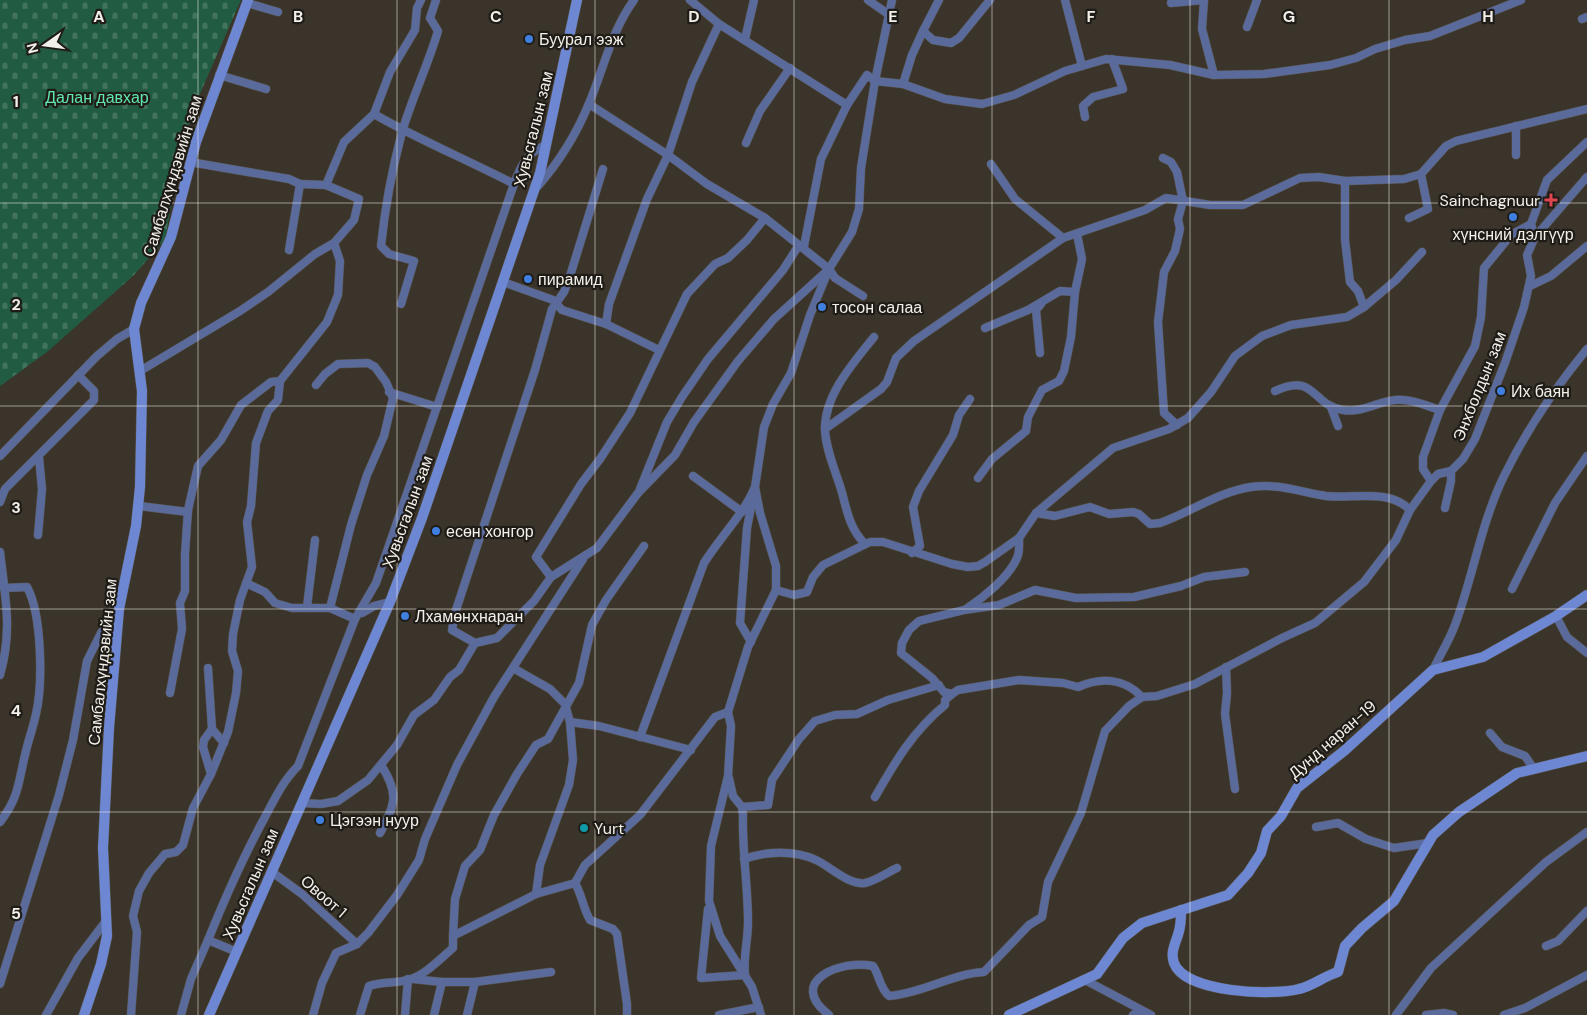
<svg xmlns="http://www.w3.org/2000/svg" width="1587" height="1015" viewBox="0 0 1587 1015" font-family="'DM Sans',sans-serif">
	<defs>
		<pattern id="cemetery-stones" width="16" height="16" patternUnits="userSpaceOnUse" patternTransform="scale(1.25)"><rect width="16" height="16" fill="#215c42"/><path d="M2 7V4a2 2 0 0 1 4 0v3zM10 15v-3a2 2 0 0 1 4 0v3z" fill="#42745d"/></pattern>
	</defs>
	<rect width="100%" height="100%" fill="#3a342a"/>
	<!-- cemetery -->
	<path fill="url(#cemetery-stones)" d="M0,0H241L195,105L181,153L165,240L133,276L47,352L0,386Z"/>
	<g fill="none" stroke-linecap="round" stroke-linejoin="round">
		<!-- street casing -->
		<g stroke="#585249" stroke-width="9">
			<g id="street">
				<path d="M690,0L719,24L847,105"/>
				<path d="M868,0L888,14"/>
				<path d="M1065,0L1082,66"/>
				<path d="M1204,0L1202,29L1214,75"/>
				<path d="M247,3L278,12"/>
				<path d="M1171,3L1204,0"/>
				<path d="M1582,19L1587,17"/>
				<path d="M1247,27L1257,0"/>
				<path d="M923,31L939,0"/>
				<path d="M745,39L754,0"/>
				<path d="M219,75L266,89"/>
				<path d="M903,84L912,55L923,31L933,40L951,43L959,38L990,0"/>
				<path d="M589,104L668,155L707,184L765,218L829,269L835,278L863,296"/>
				<path d="M374,114C419,140 468,160 514,184C521,165 527,154 545,145"/>
				<path d="M1085,117L1083,106L1093,97L1123,89L1112,59"/>
				<path d="M746,143L760,111L790,68"/>
				<path d="M1516,155V126"/>
				<path d="M1163,158L1171,162L1177,172L1183,201L1178,219L1180,229L1175,251L1164,272L1158,322L1164,413L1177,425"/>
				<path d="M991,164L1015,199L1063,238"/>
				<path d="M1345,181V240L1350,282L1358,291L1364,307"/>
				<path d="M326,185L344,142L374,114L390,72L415,30L417,8L421,0"/>
				<path d="M538,186C559,162 578,131 590,101C604,67 612,30 634,0"/>
				<path d="M1409,218L1428,209L1421,174"/>
				<path d="M1531,224L1547,180L1587,142"/>
				<path d="M804,246L821,159L847,105L867,75L875,81L903,84L945,99L982,104L1014,95L1065,71L1106,59L1170,65L1214,75L1264,74L1330,65L1356,58L1375,49L1405,40L1430,36L1521,0"/>
				<path d="M289,250L300,184"/>
				<path d="M503,282L553,300L562,310L606,324"/>
				<path d="M1530,286L1551,276L1587,246"/>
				<path d="M401,304L414,261L389,254L381,246C385,207 392,170 402,132C412,98 428,65 438,31L430,18L436,0"/>
				<path d="M985,328L1028,310L1060,291L1075,292"/>
				<path d="M659,350L606,324L609,304L647,199L668,155L692,82L719,24"/>
				<path d="M1040,353L1036,310L1041,304"/>
				<path d="M140,371L240,311L268,292L315,254L334,243L354,220L359,199L326,185L300,184L289,179L190,162"/>
				<path d="M316,385L325,374L338,364L368,363L375,367L386,382L393,398L384,436L367,475L351,525L330,608"/>
				<path d="M1275,391C1316,372 1311,405 1343,410C1362,413 1377,402 1395,400C1409,398 1427,406 1440,410"/>
				<path d="M389,392L437,407"/>
				<path d="M1331,407L1338,426"/>
				<path d="M825,429L881,389L887,382L896,358L914,341L1063,238L1145,210L1166,198L1210,205H1243L1300,178L1319,177L1345,181L1404,179L1421,174L1446,146L1456,141L1587,109"/>
				<path d="M0,456L97,356L117,339L134,329"/>
				<path d="M693,476L742,512"/>
				<path d="M978,478L992,459L1026,431L1028,417L1042,390L1059,381L1064,371L1071,337L1075,292L1082,259L1077,234"/>
				<path d="M1431,481L1423,469V457L1440,410L1475,346L1481,317L1484,268L1511,235L1531,224L1535,237"/>
				<path d="M640,489L667,422L682,397L708,359L783,270L799,245"/>
				<path d="M0,502L5,489L94,400V391L78,375"/>
				<path d="M139,506L188,512"/>
				<path d="M1445,508L1451,481V471"/>
				<path d="M1036,513L1055,516L1090,507L1109,514L1133,512L1139,514L1150,524L1160,523C1191,512 1218,492 1251,487C1278,483 1300,492 1326,496C1353,499 1389,488 1410,510"/>
				<path d="M38,535L42,489L39,457"/>
				<path d="M865,544C849,528 847,510 841,489C835,470 826,450 825,430C824,395 854,362 874,337"/>
				<path d="M0,552C5,597 13,630 0,675"/>
				<path d="M912,553L920,546L913,507L919,491L953,435L959,415L970,399"/>
				<path d="M551,577L536,557L581,484L600,459L630,413L687,294L715,264L728,258L747,240L765,218"/>
				<path d="M246,583L265,592L275,603L292,608H330L355,619"/>
				<path d="M1512,589L1555,503L1587,456"/>
				<path d="M776,590L794,595L807,592L813,577L823,565L870,542H883L952,564L968,567L978,566L985,562L1019,538L1036,513L1113,448L1169,429L1188,418L1211,392L1235,356L1262,336L1291,325L1347,317L1364,307L1396,280L1422,252"/>
				<path d="M307,607L315,540"/>
				<path d="M966,609C983,598 1009,577 1017,558C1020,552 1019,544 1019,538"/>
				<path d="M362,613L374,606L390,602"/>
				<path d="M1556,616L1567,637L1587,653"/>
				<path d="M475,643L452,630L455,613L535,370L552,309L564,292L570,276L603,169"/>
				<path d="M1226,667L1227,693L1225,714L1235,789"/>
				<path d="M513,668L550,689L565,704L570,722L573,760L569,785L540,865L536,894"/>
				<path d="M1433,670C1440,655 1449,641 1455,625C1473,577 1481,523 1504,476C1526,431 1555,388 1587,349"/>
				<path d="M170,693L182,629L180,603L185,591V554L188,510L198,466L221,440L241,405L271,382L280,381"/>
				<path d="M1142,697C1124,678 1101,677 1078,687L1063,683L1019,680L958,690L952,694L944,692L932,678L901,653L902,643L909,630L919,621L964,610L999,605L1035,590L1076,598L1134,597L1181,586L1204,577L1245,572"/>
				<path d="M570,722L599,726L691,750"/>
				<path d="M212,729L224,743"/>
				<path d="M1490,733L1502,747L1525,756L1534,769"/>
				<path d="M640,737L704,563C721,536 743,515 755,487L747,528L740,623L751,642"/>
				<path d="M211,774L228,732L236,693L238,671L232,651L233,634L240,600L252,567L247,522L251,506L256,443L268,411L278,400L280,381L327,322L338,295L340,261L334,243"/>
				<path d="M875,797C895,762 913,731 945,705V700L952,694"/>
				<path d="M301,803L321,804L338,801L368,780L397,745L414,715L434,700L450,677L459,670L475,643L497,638L534,601L551,577L597,548L638,493L675,455L694,422L738,361L774,319L828,270"/>
				<path d="M742,807L768,805L772,780L799,739L815,721L835,715L857,714L888,700L939,685"/>
				<path d="M0,822C19,797 18,784 25,755C28,741 33,728 36,714C43,684 42,614 27,587L4,588"/>
				<path d="M1316,827L1338,823L1366,839L1394,848L1428,843"/>
				<path d="M380,833C396,804 399,793 381,765"/>
				<path d="M744,859C766,851 795,850 816,860C831,867 848,885 865,883C875,881 888,872 897,868"/>
				<path d="M272,872L302,894L357,944"/>
				<path d="M575,883C582,895 583,908 590,920L613,929L617,934L627,1004V1015"/>
				<path d="M708,909L701,978L745,975C743,957 748,941 748,922C748,886 742,851 743,815L742,807L733,796L729,778"/>
				<path d="M453,936L455,899L465,866L480,850L494,815L517,774L536,745L548,739L579,683L592,625L606,600L644,546"/>
				<path d="M1546,946L1558,941L1587,911"/>
				<path d="M237,952L208,940C225,898 243,857 265,817C275,798 283,781 298,766L355,619L376,583L514,184"/>
				<path d="M413,979L442,982H475L551,972"/>
				<path d="M1085,980L1151,1015"/>
				<path d="M0,984L59,795L73,740L87,661L101,633L119,609"/>
				<path d="M46,1015L78,958L106,921"/>
				<path d="M131,1015L137,932L133,916L139,891L149,873L165,854L176,852L183,845L193,808L211,774L203,747L204,740L212,729L208,668"/>
				<path d="M181,1015L191,979L208,940"/>
				<path d="M313,1015L322,983L336,953L357,944L368,933L397,895L419,860L425,839L457,765L494,697L583,559"/>
				<path d="M360,1015L369,986C383,981 397,984 411,979C426,974 441,958 453,948V936L536,894L575,883L585,865L640,815L715,717L728,712"/>
				<path d="M405,1015L408,979"/>
				<path d="M434,1015L442,982"/>
				<path d="M467,1015L475,982"/>
				<path d="M719,1015L759,1007"/>
				<path d="M761,1015L752,987L720,936L709,901L711,846L728,776L731,726L728,712L748,647L776,590V566L760,513L755,487L764,427L773,404L791,373L810,315L829,269L852,232L859,209L861,168L875,81L892,0"/>
				<path d="M829,1015C785,981 842,959 873,966C880,976 879,987 889,996C923,993 951,974 984,972L1029,925L1042,917L1048,882L1081,813L1105,731L1129,706L1142,697L1157,696L1195,684L1282,638L1315,623L1364,582L1396,540L1410,510L1431,481L1438,474L1451,471L1463,459L1475,439L1505,363L1524,307L1531,276L1527,255L1535,237L1587,177"/>
				<path d="M1133,1015L1136,1013L1146,1015"/>
				<path d="M1396,1015L1431,968L1546,862L1587,832"/>
				<path d="M1426,1015L1444,1013L1453,1015"/>
				<path d="M1504,1015L1525,1008L1587,975"/>
			</g>
		</g>
		<!-- secondary casing -->
		<g stroke="#585249" stroke-width="11">
			<g id="secondary">
				<path d="M1181,910C1181,915 1181,921 1180,926C1179,938 1169,950 1174,963C1185,993 1273,996 1299,989C1313,986 1324,976 1338,972L1345,946L1362,928L1394,901L1433,835L1459,812L1517,773L1587,756"/>
				<path d="M84,1015L101,964L107,936L103,848L109,728L119,609L136,526L140,487L142,391L134,329L141,303L171,237L196,142L248,0"/>
				<path d="M209,1015L390,602L422,518L540,173L577,0"/>
				<path d="M1009,1015L1097,974L1123,938L1142,923L1228,895L1248,873L1261,853L1267,831L1281,816L1297,788L1344,751L1433,670L1483,657L1556,616L1587,595"/>
			</g>
		</g>
		<!-- street -->
		<use href="#street" stroke="#596a9b" stroke-width="8"/>
		<!-- secondary -->
		<use href="#secondary" stroke="#6d87d3" stroke-width="10"/>
	</g>
	<!-- grid -->
	<path fill="none" stroke="#f3f0e9" stroke-width="1" stroke-opacity="0.55" d="M198,0V1015M397,0V1015M595,0V1015M794,0V1015M992,0V1015M1190,0V1015M1389,0V1015M0,203H1587M0,406H1587M0,609H1587M0,812H1587"/>
	<!-- markers -->
	<g fill="#3f7fe0" stroke="#1f1c18" stroke-width="2">
		<circle cx="529" cy="39" r="5"/>
		<circle cx="1513" cy="217" r="5"/>
		<circle cx="528" cy="279" r="5"/>
		<circle cx="822" cy="307" r="5"/>
		<circle cx="1501" cy="391" r="5"/>
		<circle cx="436" cy="531" r="5"/>
		<circle cx="405" cy="616" r="5"/>
		<circle cx="320" cy="820" r="5"/>
	</g>
	<path fill="#e0444e" stroke="#1f1c18" stroke-width="2" d="M1548.5 192.5h5v5h5v5h-5v5h-5v-5h-5v-5h5z"/>
	<circle fill="#0f9aa8" stroke="#1f1c18" stroke-width="2" cx="584" cy="828" r="5"/>
	<g text-anchor="middle" stroke-width="4.5" stroke-linejoin="round" paint-order="stroke">
		<!-- poi labels -->
		<g font-size="16" fill="#f3f0e9" stroke="#1f1c18" text-anchor="start">
			<text x="539" y="45">Буурал ээж</text>
			<text x="1540" y="206" text-anchor="end">Sainchagnuur</text>
			<text x="1513" y="240" text-anchor="middle">хүнсний дэлгүүр</text>
			<text x="538" y="285">пирамид</text>
			<text x="832" y="313">тосон салаа</text>
			<text x="1511" y="397">Их баян</text>
			<text x="446" y="537">есөн хонгор</text>
			<text x="415" y="622">Лхамөнхнаран</text>
			<text x="330" y="826">Цэгээн нуур</text>
			<text x="594" y="834">Yurt</text>
		</g>
		<!-- park labels -->
		<g font-size="16" fill="#60e7ac" stroke="#1f1c18">
			<text x="97" y="103">Далан давхар</text>
		</g>
		<!-- street labels -->
		<g font-size="16" fill="#f3f0e9" stroke="#1f1c18">
			<text transform="translate(533 129) rotate(-76)" y="6">Хувьсгалын зам</text>
			<text transform="translate(172 176) rotate(-73)" y="6">Самбалхүндэвийн зам</text>
			<text transform="translate(1479 386) rotate(-68)" y="6">Энхболдын зам</text>
			<text transform="translate(407 512) rotate(-70)" y="6">Хувьсгалын зам</text>
			<text transform="translate(102 662) rotate(-84)" y="6">Самбалхүндэвийн зам</text>
			<text transform="translate(1332 739) rotate(-41)" y="6">Дунд наран-19</text>
			<text transform="translate(250 884) rotate(-67)" y="6">Хувьсгалын зам</text>
			<text transform="translate(324 896) rotate(41)" y="6">Овоот 1</text>
		</g>
	</g>
	<g font-size="16" text-anchor="middle" font-weight="bold" fill="#f3f0e9" stroke="#1f1c18" stroke-width="4.5" stroke-linejoin="round" paint-order="stroke">
		<text x="99" y="22">A</text>
		<text x="298" y="22">B</text>
		<text x="496" y="22">C</text>
		<text x="694" y="22">D</text>
		<text x="893" y="22">E</text>
		<text x="1091" y="22">F</text>
		<text x="1289" y="22">G</text>
		<text x="1488" y="22">H</text>
		<text x="16" y="107">1</text>
		<text x="16" y="310">2</text>
		<text x="16" y="513">3</text>
		<text x="16" y="716">4</text>
		<text x="16" y="919">5</text>
	</g>
	<!-- north arrow -->
	<g transform="translate(45 45) rotate(256)" stroke="#1f1c18" stroke-width="4" paint-order="stroke">
	<path d="M0-4L9 19L0 12L-9 19Z" fill="#f3f0e9"/>
	<text y="-8" font-size="14" font-weight="bold" text-anchor="middle" fill="#f3f0e9">N</text>
	</g>
</svg>
